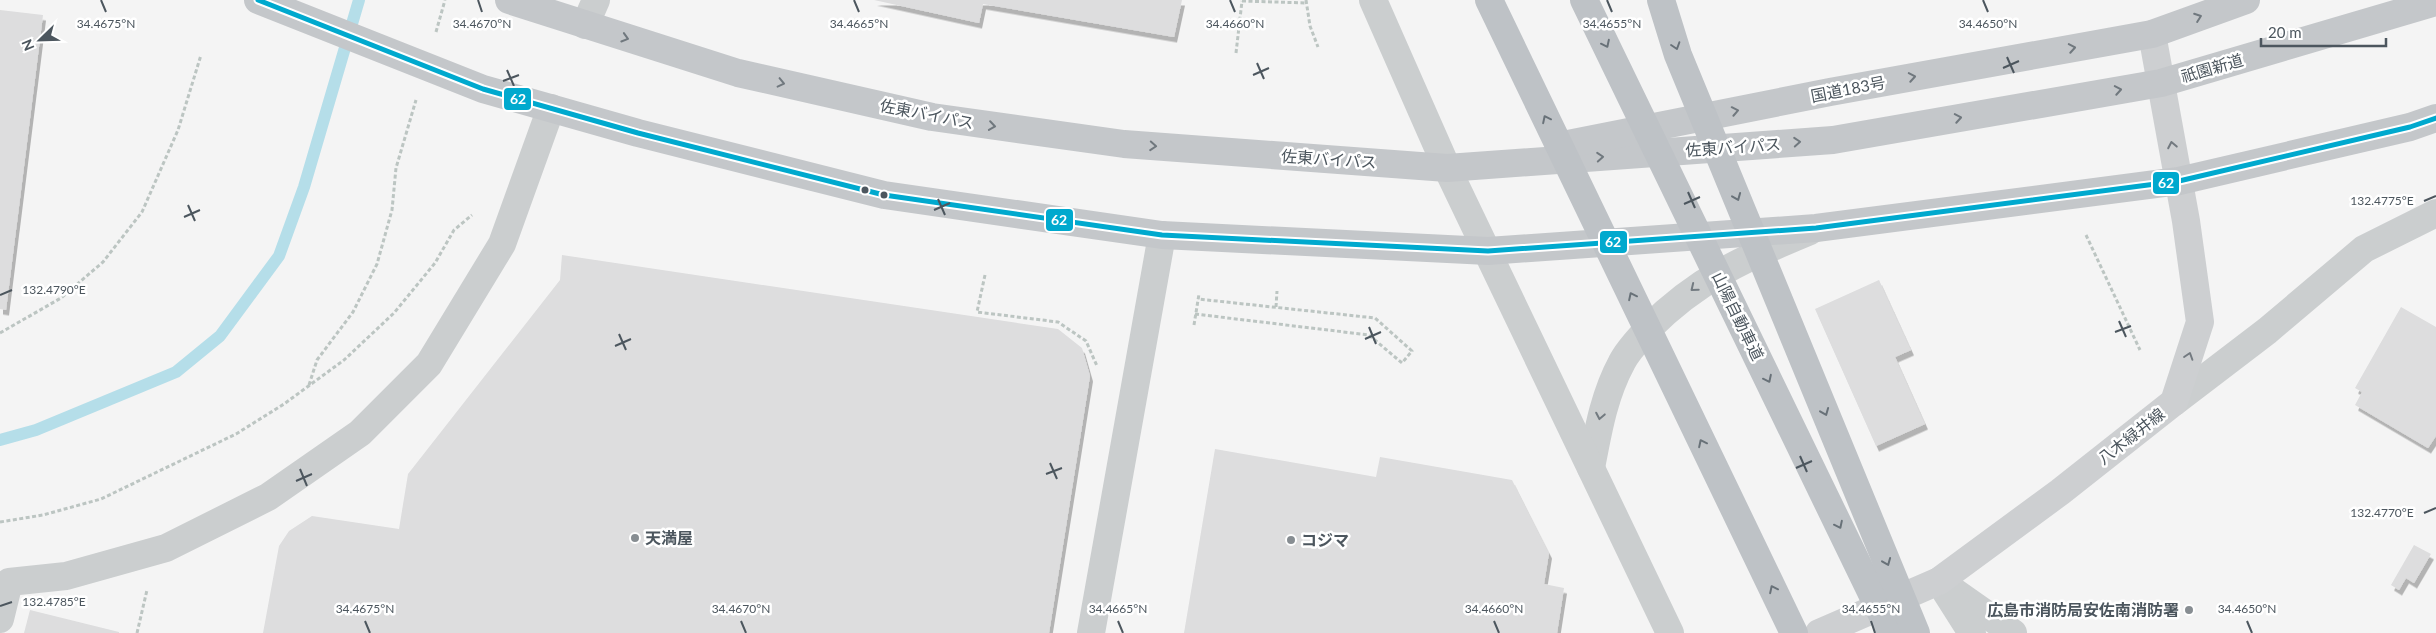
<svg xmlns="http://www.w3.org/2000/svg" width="2436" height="633" viewBox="0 0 2436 633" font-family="Lato,'Noto Sans JP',sans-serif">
	<defs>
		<filter id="shadow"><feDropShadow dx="3" dy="5.5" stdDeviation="0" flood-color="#0004"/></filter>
	</defs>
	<rect width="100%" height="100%" fill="#f4f4f4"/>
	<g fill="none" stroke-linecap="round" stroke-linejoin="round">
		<!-- stream -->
		<path stroke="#b5dee9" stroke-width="12" d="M0,440L36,430L176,372L220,336L279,256L304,187L359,0"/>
	</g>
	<!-- building -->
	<g fill="#ddddde" filter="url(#shadow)">
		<path d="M874,0H1182L1174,37L983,4L979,23Z"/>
		<path d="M0,10L43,15L6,310L0,309Z"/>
		<path d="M562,255L1058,329L1082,348L1090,376L1049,633H263L279,546L289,531L312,516L399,529L408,474L560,280Z"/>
		<path d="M1879,280L1911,350L1895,357L1925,424L1876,446L1815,309Z"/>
		<path d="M2401,307L2436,327V436L2428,448L2355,405L2362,392L2355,388Z"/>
		<path d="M1215,449L1376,477L1380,457L1512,480L1549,553L1544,584L1564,588L1557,633H1184Z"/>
		<path d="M2414,545L2431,554L2414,583L2406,578L2399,590L2391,585Z"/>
		<path d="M30,610L119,632V633H24Z"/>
	</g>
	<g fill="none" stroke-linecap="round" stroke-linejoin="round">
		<!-- path -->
		<g stroke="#bcc5c2" stroke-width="3" stroke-dasharray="4 2.5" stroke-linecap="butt">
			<path d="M1306,0L1310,26L1318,47"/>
			<path d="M1242,1L1307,3"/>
			<path d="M436,32L445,0"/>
			<path d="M1236,53L1242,1"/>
			<path d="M2086,235L2140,350"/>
			<path d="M985,275L977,312L1058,322L1086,341L1097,366"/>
			<path d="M1276,307L1277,291"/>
			<path d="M1195,314L1369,335L1402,363L1412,351L1375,318L1198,299"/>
			<path d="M1194,325L1199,294"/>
			<path d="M0,333L61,298L103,262L142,212L178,130L201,55"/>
			<path d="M309,385L317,360L353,312L377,264L392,210L396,168L416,100"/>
			<path d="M0,522L43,515L101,499L236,434L284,404L344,360L394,313L435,263L454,230L472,215"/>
			<path d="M137,633L147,590"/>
		</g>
		<!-- minor -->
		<g stroke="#cbcecf" stroke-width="28">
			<path d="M585,25L596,0"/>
			<path d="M1591,468C1598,431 1604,395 1622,362C1628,350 1639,339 1648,329C1697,279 1747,257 1810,231"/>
			<path d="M1939,581L2013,633"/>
			<path d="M1946,592L1972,633"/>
			<path d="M0,619L9,582L66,576L166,548L268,497L360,433L429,364L502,244L551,108"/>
		</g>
		<!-- tertiary -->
		<g stroke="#cbcecf" stroke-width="28">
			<path d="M1373,0L1447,168L1670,633"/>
			<path d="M2174,402L2267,331L2364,249L2436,213"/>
			<path d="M1091,633L1162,235"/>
		</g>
		<!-- secondary -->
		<path stroke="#cdcfd1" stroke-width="28" d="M1819,633L1939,581L2060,492L2174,402L2200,322L2186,221L2152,34"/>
		<!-- trunk -->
		<g stroke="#c4c7ca" stroke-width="28">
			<path d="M258,0L483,89L638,133L884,195L1162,235L1488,251L1816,228L2179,181L2410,127L2436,118"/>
			<path d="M509,0L738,73L932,117L1124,144L1447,168L1833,140L2161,83L2436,2"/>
			<path d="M1563,145L1830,92L2152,34L2246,0"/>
		</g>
		<!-- motorway -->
		<g stroke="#bec2c6" stroke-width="28">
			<path d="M1489,0L1794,633"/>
			<path d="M1584,0L1891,633"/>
			<path d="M1661,0L1678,55L1916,633"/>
		</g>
		<!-- bus-1 casing -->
		<g stroke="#fff" stroke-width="9">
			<path id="bus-1" d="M258,0L483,89L638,133L884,195L1162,235L1488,251L1816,228L2179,181L2410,127L2436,118"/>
		</g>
		<!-- bus-1 -->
		<use href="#bus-1" stroke="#00a9ce" stroke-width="5"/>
	</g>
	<!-- one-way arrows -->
	<defs><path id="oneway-chevron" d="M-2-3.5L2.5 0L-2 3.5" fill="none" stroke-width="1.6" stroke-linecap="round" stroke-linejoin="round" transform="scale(1.25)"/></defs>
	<g stroke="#70787e">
		<use href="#oneway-chevron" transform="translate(2198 17) rotate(-20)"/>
		<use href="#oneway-chevron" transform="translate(625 38) rotate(17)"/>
		<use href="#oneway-chevron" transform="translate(2072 48) rotate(-10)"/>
		<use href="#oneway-chevron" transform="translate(1912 77) rotate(-10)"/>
		<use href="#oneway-chevron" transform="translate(781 83) rotate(13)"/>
		<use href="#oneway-chevron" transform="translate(2118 90) rotate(-10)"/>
		<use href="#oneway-chevron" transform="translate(1735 111) rotate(-11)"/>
		<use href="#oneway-chevron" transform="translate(1958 118) rotate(-10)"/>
		<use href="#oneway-chevron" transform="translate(992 126) rotate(8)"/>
		<use href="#oneway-chevron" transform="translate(1797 142) rotate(-4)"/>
		<use href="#oneway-chevron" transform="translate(1153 146) rotate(4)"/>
		<use href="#oneway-chevron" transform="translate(1600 157) rotate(-4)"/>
	</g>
	<g stroke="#687178">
		<use href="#oneway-chevron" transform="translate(1606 44) rotate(64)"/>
		<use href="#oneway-chevron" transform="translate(1676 46) rotate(72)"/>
		<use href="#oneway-chevron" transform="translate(1546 119) rotate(-116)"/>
		<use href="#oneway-chevron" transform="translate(1737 197) rotate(68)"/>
		<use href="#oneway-chevron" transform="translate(1632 296) rotate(-116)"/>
		<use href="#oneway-chevron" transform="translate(1768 379) rotate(64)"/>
		<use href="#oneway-chevron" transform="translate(1825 412) rotate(68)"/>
		<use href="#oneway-chevron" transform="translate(1702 443) rotate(-116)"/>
		<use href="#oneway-chevron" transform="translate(1839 525) rotate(64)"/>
		<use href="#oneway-chevron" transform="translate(1887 562) rotate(68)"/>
		<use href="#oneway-chevron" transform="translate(1773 589) rotate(-116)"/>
	</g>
	<g stroke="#737a80">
		<use href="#oneway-chevron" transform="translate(2172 145) rotate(-101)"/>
		<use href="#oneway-chevron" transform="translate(2189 356) rotate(-72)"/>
	</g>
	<g stroke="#727a80">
		<use href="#oneway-chevron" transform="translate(1694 288) rotate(141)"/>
		<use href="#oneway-chevron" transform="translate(1600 416) rotate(101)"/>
	</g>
	<!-- ticks -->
	<path fill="none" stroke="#4c565e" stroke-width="2" d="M101,0L106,12M478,0L482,12M854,0L859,12M1230,0L1235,12M1607,0L1612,12M1983,0L1988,12M2007,57L2014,73M1257,63L1264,79M2003,68L2019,61M507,70L514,86M1253,75L1269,68M503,81L519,75M1688,192L1695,208M938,199L945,215M2424,201L2436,196M1684,204L1700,197M188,205L195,221M934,210L950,203M184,217L200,210M0,295L12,290M2119,321L2126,337M1369,327L1376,344M2115,332L2131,326M619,334L626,350M1365,339L1381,332M615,346L631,339M1800,456L1807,472M1050,463L1057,479M1796,468L1812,461M300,469L307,486M1046,474L1062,468M296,481L312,474M2424,513L2436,508M0,606L12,602M365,621L370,633M741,621L746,633M1118,621L1123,633M1494,621L1499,633M1871,621L1875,633M2247,621L2252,633"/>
	<!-- markers -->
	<g fill="#4c565e" stroke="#fff" stroke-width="2">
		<circle cx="865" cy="190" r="4.5"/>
		<circle cx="884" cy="195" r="4.5"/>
	</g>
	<g fill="#878d92" stroke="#fff" stroke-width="2">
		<circle cx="635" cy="538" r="5"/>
		<circle cx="1291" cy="540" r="5"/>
		<circle cx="2189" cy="610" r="5"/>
	</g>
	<g text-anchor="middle" stroke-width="5" stroke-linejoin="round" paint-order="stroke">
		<!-- street labels -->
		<g font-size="16" fill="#4c565e" stroke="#fff">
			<text transform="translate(2212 68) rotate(-16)" y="6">祇園新道</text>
			<text transform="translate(1848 89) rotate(-11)" y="6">国道183号</text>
			<text transform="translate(927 114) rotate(11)" y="6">佐東バイパス</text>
			<text transform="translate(1733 147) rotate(-4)" y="6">佐東バイパス</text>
			<text transform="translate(1329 159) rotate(4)" y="6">佐東バイパス</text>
			<text transform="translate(1738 316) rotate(64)" y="6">山陽自動車道</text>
			<text transform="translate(2131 436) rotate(-38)" y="6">八木緑井線</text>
		</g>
		<!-- poi labels -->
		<g font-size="16" font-weight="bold" fill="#4c565e" stroke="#fff" text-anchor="start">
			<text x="645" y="544">天満屋</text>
			<text x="1301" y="546">コジマ</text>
			<text x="2179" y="616" text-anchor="end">広島市消防局安佐南消防署</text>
		</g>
	</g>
	<g font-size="12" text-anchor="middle" fill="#4c565e" stroke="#fff" stroke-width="5" stroke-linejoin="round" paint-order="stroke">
		<text x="106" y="28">34.4675°N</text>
		<text x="482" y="28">34.4670°N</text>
		<text x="859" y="28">34.4665°N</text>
		<text x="1235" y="28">34.4660°N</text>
		<text x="1612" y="28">34.4655°N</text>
		<text x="1988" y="28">34.4650°N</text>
		<text x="2382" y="205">132.4775°E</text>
		<text x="54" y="294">132.4790°E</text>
		<text x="2382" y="517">132.4770°E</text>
		<text x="54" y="606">132.4785°E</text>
		<text x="365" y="613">34.4675°N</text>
		<text x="741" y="613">34.4670°N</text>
		<text x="1118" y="613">34.4665°N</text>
		<text x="1494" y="613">34.4660°N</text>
		<text x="1871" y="613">34.4655°N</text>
		<text x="2247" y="613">34.4650°N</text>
	</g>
	<g stroke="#fff" stroke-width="2">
		<rect x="503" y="87" width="29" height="24" rx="5" fill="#00a9ce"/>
		<rect x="2152" y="171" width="28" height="24" rx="5" fill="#00a9ce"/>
		<rect x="1045" y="208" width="29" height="24" rx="5" fill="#00a9ce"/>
		<rect x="1599" y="230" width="29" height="24" rx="5" fill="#00a9ce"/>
	</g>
	<g font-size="14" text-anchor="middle" font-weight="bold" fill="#fff">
		<text x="518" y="104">62</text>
		<text x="2166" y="188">62</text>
		<text x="1059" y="225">62</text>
		<text x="1613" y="247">62</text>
	</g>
	<!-- north arrow -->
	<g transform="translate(40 40) rotate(247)" stroke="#ffffff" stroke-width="4" paint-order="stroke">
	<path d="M0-4L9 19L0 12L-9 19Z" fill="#4c565e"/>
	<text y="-8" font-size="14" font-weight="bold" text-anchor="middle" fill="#4c565e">N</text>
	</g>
	<!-- scale -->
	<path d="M2261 38v8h125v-8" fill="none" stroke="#4c565e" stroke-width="2.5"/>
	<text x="2268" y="38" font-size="15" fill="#4c565e" stroke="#ffffff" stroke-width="4" paint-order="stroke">20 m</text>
</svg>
